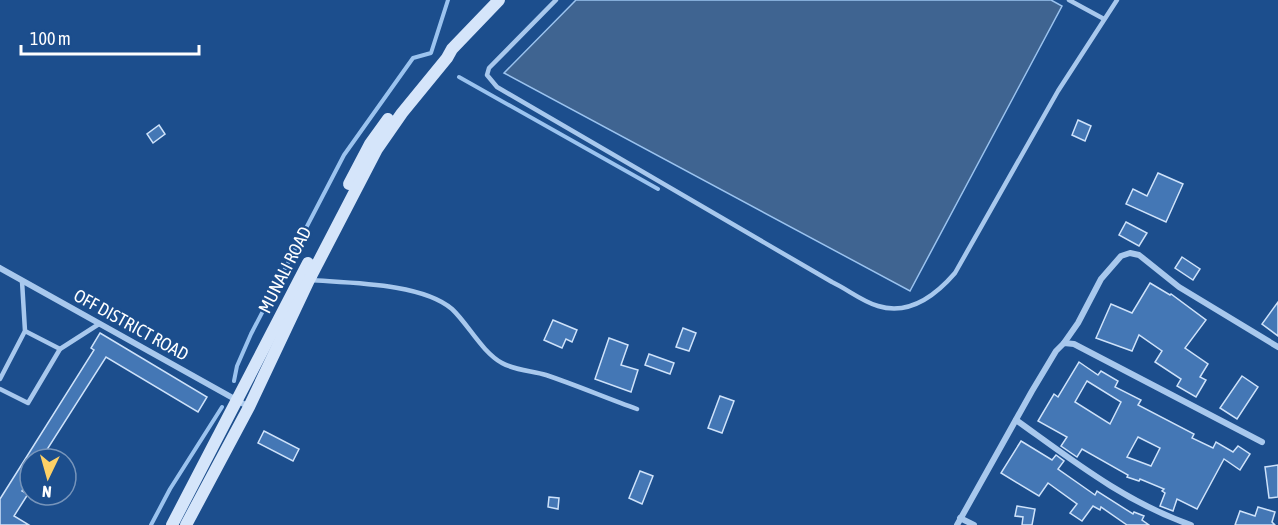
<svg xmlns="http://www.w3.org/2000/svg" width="1278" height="525" viewBox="0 0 1278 525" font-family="'Asap Condensed',sans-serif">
	<rect width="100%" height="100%" fill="#1c4e8d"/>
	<!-- water -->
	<path fill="#3f6491" stroke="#9bc3ef" stroke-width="1.5" d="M576,0H1051L1062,6L910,291L504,73Z"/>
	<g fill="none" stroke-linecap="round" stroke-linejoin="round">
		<!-- stream -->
		<g stroke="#9bc3ef" stroke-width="4">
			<path d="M459,77L658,189"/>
			<path d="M234,381L237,366L251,334L344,155L413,58L431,53L448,0"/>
			<path d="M151,525L170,489L222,407"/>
		</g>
	</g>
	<!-- building -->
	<g fill="#4477b5" stroke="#cee2fa" stroke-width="1.5" fill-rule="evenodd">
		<path d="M1078,120L1091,126L1085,141L1072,135Z"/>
		<path d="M159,125L165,134L153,143L147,134Z"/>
		<path d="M1158,173L1183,184L1166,222L1126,204L1133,189L1147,196Z"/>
		<path d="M1126,222L1147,233L1139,246L1119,235Z"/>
		<path d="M1182,257L1200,269L1193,280L1175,268Z"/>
		<path d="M1150,283L1170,295L1171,294L1206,320L1185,348L1208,364L1200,377L1206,380L1196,397L1177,386L1181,379L1155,362L1162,351L1139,335L1132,351L1096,338L1111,304L1132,313Z"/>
		<path d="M1278,302V336L1262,324Z"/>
		<path d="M553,320L577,330L572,342L566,339L562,348L544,340Z"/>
		<path d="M683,328L696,333L689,351L676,347Z"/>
		<path d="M100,333L207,397L198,412L106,357L41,459H30V477L22,491L28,494L14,516L29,525H0V499L94,350L91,348Z"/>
		<path d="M609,338L628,345L621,365L638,370L631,392L595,379Z"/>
		<path d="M649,354L674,363L670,374L645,365Z"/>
		<path d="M1079,362L1098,375L1101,371L1118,381L1115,387L1141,400L1138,405L1194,434L1192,438L1213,448L1216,442L1233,452L1238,446L1250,454L1240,470L1224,459L1197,509L1177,499L1173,511L1160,506L1165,493L1162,491L1164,489L1140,479L1139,481L1127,477L1128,475L1082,449L1077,457L1061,446L1067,437L1038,421L1054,394L1058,397ZM1087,381L1121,402L1110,424L1075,402ZM1138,437L1160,448L1151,466L1127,457Z"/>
		<path d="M1242,376L1258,387L1237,419L1220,408Z"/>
		<path d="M720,396L734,401L722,433L708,428Z"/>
		<path d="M264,431L299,449L293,461L258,443Z"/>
		<path d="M1021,441L1052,460L1056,455L1064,461L1058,469L1095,495L1097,491L1133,514L1134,512L1144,516L1142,520L1149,525H1127L1101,507L1100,510L1093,506L1082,521L1070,513L1077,504L1048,483L1039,496L1001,473Z"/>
		<path d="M1278,465V497L1269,498L1265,467Z"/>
		<path d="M640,471L653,476L642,504L629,498Z"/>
		<path d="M549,497L559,498L558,509L548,507Z"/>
		<path d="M1017,506L1035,509L1032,525H1022L1023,517L1015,516Z"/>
		<path d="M1258,507L1275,512L1272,522L1275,525H1235L1240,511L1255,516Z"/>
	</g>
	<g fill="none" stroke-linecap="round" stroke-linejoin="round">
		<!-- lane -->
		<g stroke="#a8c8ed" stroke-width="4.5">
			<path d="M556,0L489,68L487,75L497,87L832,282C847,289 863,302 878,306C910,316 936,295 955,273L1058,91L1117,0"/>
			<path d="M1069,0L1104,19"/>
			<path d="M310,280C349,283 422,283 452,309C468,324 482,352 502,363C514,370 532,371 546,375C576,385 606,398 637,409"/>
			<path d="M25,331L60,349"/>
			<path d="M0,379L25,331L22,281"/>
			<path d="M0,389L28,403L60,349L99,324"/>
		</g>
		<!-- street -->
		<g stroke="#a8c8ed" stroke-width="6">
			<path d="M0,268L249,407"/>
			<path d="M1064,343L1078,323L1101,279L1121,256L1130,253L1139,255L1179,287L1278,347"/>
			<path d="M1016,420C1072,460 1125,502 1191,525"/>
			<path d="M960,518L974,525"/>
			<path d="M957,525L1032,391L1056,351L1064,343L1074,344L1262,442"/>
		</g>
		<!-- secondary -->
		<g stroke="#d5e5fa" stroke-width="12">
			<path d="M349,184L370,144L388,119"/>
			<path d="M172,525L308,263"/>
			<path d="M186,525L249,407L309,280L377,149L402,113L447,58L452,49L499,0"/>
		</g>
	</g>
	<g text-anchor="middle" stroke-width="4.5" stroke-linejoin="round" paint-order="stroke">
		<!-- street labels -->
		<g font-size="18" fill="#fff" stroke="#1c4e8d">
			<text transform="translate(285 270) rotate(-63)" y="6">MUNALI ROAD</text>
			<text transform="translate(131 325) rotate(29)" y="6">OFF DISTRICT ROAD</text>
		</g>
	</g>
	<!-- north arrow -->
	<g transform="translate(48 477) rotate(185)"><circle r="28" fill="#1c4e8d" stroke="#7795bb" stroke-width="1.5"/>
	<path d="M0-4.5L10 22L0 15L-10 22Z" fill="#fed166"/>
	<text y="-9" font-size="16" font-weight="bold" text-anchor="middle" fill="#ffffff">N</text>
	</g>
	<!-- scale -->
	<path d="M21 45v9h178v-9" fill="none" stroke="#ffffff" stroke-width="3"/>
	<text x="30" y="45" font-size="18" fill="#ffffff" stroke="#1c4e8d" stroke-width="4.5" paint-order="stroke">100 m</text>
</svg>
